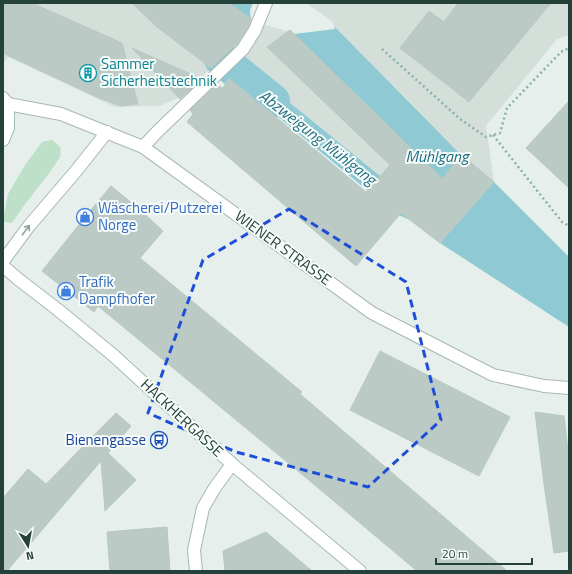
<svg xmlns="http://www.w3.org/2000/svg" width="572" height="574" viewBox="0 0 572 574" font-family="'Titillium Web',sans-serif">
	<rect width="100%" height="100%" fill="#e6efeb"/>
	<!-- built -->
	<path fill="#d4dfda" d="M3,3H569V35L557,39L486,126L494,182L440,243L303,114L242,64L231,78L214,66L178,98L157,107L156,106L115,107L8,57L3,64Z"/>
	<!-- green -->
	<path fill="#bfe0c8" d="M52,140L58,145L61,148L60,157L50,172L23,207L12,223L4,222V215L8,194L25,165L42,142Z"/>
	<!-- water -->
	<g fill="#8ec9d4">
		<path d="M229,3H302L329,21L461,155L410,220L396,214L231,78L242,64L385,180L412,198L419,156L290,30L250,18Z"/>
		<path d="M494,182L569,257V327L440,243Z"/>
	</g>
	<!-- pier -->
	<path fill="#e6efeb" d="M253,3H306L330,20L334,24L335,29L294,34L290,30L286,31L251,21L250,10Z"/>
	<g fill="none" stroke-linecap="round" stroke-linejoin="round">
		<!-- canal -->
		<path stroke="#8ec9d4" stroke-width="34" d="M221,59L273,101"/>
	</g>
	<!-- building -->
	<g fill="#bbcac4" stroke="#b8c9c2">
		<path d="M3,3H32L122,43L138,104L121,106L99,98L3,53Z"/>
		<path d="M132,3H229L251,19L248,27L237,44L211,68L157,27Z"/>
		<path d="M458,3H551L469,102L400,48L429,11L444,22Z"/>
		<path d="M290,30L443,179L461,154L494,182L440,243L401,213L356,266L187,122L193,114L190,110L216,85L223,88L229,78L366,192L390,165L267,47Z"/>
		<path d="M132,48L202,79L180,99Z"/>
		<path d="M569,101V188L526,148Z"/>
		<path d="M111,186L139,209L163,231L140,258L302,392L300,394L507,571H417L304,476L98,306L94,312L42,271L85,217Z"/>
		<path d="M380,351L510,417L479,476L350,410Z"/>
		<path d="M535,412L564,416L569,460V551L554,553L544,484Z"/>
		<path d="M116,413L131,426L108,453L136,480L105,511L101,461L7,571H3V498L28,469L46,484Z"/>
		<path d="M167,527L170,571H110L107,532Z"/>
		<path d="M266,532L312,571H225L223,551Z"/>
	</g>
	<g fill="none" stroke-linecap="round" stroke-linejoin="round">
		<!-- service casing -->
		<g stroke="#a8b8b2" stroke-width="14">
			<g id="service">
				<path d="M143,147L157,132L243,49L255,30L266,3"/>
				<path d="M3,261L29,226L76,171L107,132"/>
			</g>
		</g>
		<!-- minor casing -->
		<g stroke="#a8b8b2" stroke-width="14">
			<g id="minor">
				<path d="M8,104L61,114L143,147L372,313L493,375L544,386L569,388"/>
				<path d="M196,571L194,550L203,508L214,489L232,464"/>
			</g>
		</g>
		<!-- secondary casing -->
		<g stroke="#a4bbb3" stroke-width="14">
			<g id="secondary">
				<path d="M3,98L8,104V128L3,140"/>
				<path d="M3,266L18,279L57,309L113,355L232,464L360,571"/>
			</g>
		</g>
		<!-- path -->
		<g stroke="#86b3a5" stroke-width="2.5" stroke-dasharray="2 3" stroke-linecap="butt">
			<path d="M382,49L460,119L486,137L500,133L507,108L561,52L569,48"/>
			<path d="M493,135L562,222L569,226"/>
		</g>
		<!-- service -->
		<use href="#service" stroke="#fff" stroke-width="12"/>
		<!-- minor -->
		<use href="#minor" stroke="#fff" stroke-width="12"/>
		<!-- secondary -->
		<use href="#secondary" stroke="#fff" stroke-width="12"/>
	</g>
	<!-- one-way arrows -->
	<defs><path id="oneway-shaft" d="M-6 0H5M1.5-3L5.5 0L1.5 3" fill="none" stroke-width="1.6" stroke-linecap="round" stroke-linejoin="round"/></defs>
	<use stroke="#92a09c" href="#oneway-shaft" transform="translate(26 230) rotate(-53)"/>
	<!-- marked area -->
	<path fill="none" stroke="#1d4ed8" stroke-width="3" stroke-dasharray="8 5" stroke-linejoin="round" d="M289,209L406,282L441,420L368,487L236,452L148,413L203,260Z"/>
	<!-- icons -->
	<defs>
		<g id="building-ring" transform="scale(0.9)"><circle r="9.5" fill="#f7fbf9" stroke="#0f9aa8" stroke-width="1.5"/><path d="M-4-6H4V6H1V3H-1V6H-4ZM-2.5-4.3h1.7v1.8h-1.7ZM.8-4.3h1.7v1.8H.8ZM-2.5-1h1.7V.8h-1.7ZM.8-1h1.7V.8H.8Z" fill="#0f9aa8"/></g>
		<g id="shop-ring" transform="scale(0.9)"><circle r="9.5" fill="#f7fbf9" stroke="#3f7fe0" stroke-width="1.5"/><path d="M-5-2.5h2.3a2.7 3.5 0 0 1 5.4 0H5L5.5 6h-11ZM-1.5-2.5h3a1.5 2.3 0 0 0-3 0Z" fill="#3f7fe0"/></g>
		<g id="bus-ring" transform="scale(0.9)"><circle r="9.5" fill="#f7fbf9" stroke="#1a4fb4" stroke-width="1.5"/><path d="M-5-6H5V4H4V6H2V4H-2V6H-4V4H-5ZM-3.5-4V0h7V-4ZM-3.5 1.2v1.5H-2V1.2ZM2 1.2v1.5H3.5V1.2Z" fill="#1a4fb4"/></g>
	</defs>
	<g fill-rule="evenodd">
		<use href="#building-ring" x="88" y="73"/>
		<use href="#shop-ring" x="85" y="217"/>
		<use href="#shop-ring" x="66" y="291"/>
		<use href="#bus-ring" x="159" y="440"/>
	</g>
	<g text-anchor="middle" stroke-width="4" stroke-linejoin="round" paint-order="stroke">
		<!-- culture labels -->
		<g font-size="15" fill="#0d838f" stroke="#f7fbf9" text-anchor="start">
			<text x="101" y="69">Sammer<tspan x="101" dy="17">Sicherheitstechnik</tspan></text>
		</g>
		<!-- shop labels -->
		<g font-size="15" fill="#366cbe" stroke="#f7fbf9" text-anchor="start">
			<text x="98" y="213">Wäscherei/Putzerei<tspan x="98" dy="17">Norge</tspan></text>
			<text x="79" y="287">Trafik<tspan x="79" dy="17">Dampfhofer</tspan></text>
		</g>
		<!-- street labels -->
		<g font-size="15" fill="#24423a" stroke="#f7fbf9">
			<text transform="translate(283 248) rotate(36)" y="5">WIENER STRASSE</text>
			<text transform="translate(182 418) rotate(43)" y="5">HACKHERGASSE</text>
		</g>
		<!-- transit labels -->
		<g font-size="15" fill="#164399" stroke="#f7fbf9" text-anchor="end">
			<text x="146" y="445">Bienengasse</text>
		</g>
		<!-- water labels -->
		<g font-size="16" font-style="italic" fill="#1c6f80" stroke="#f7fbf9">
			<text transform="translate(318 137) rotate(38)" y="6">Abzweigung Mühlgang</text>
			<text x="437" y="162">Mühlgang</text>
		</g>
	</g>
	<!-- border -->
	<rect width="572" height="574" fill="none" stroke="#24423a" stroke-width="8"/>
	<!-- north arrow -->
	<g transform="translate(28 546) rotate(169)" stroke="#f7fbf9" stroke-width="3" paint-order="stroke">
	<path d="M0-3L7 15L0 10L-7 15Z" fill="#24423a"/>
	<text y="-6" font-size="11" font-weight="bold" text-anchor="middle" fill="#24423a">N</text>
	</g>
	<!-- scale -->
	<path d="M436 558v6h96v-6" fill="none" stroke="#24423a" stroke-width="2"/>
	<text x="442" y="558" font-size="12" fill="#24423a" stroke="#f7fbf9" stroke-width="3" paint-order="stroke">20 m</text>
</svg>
